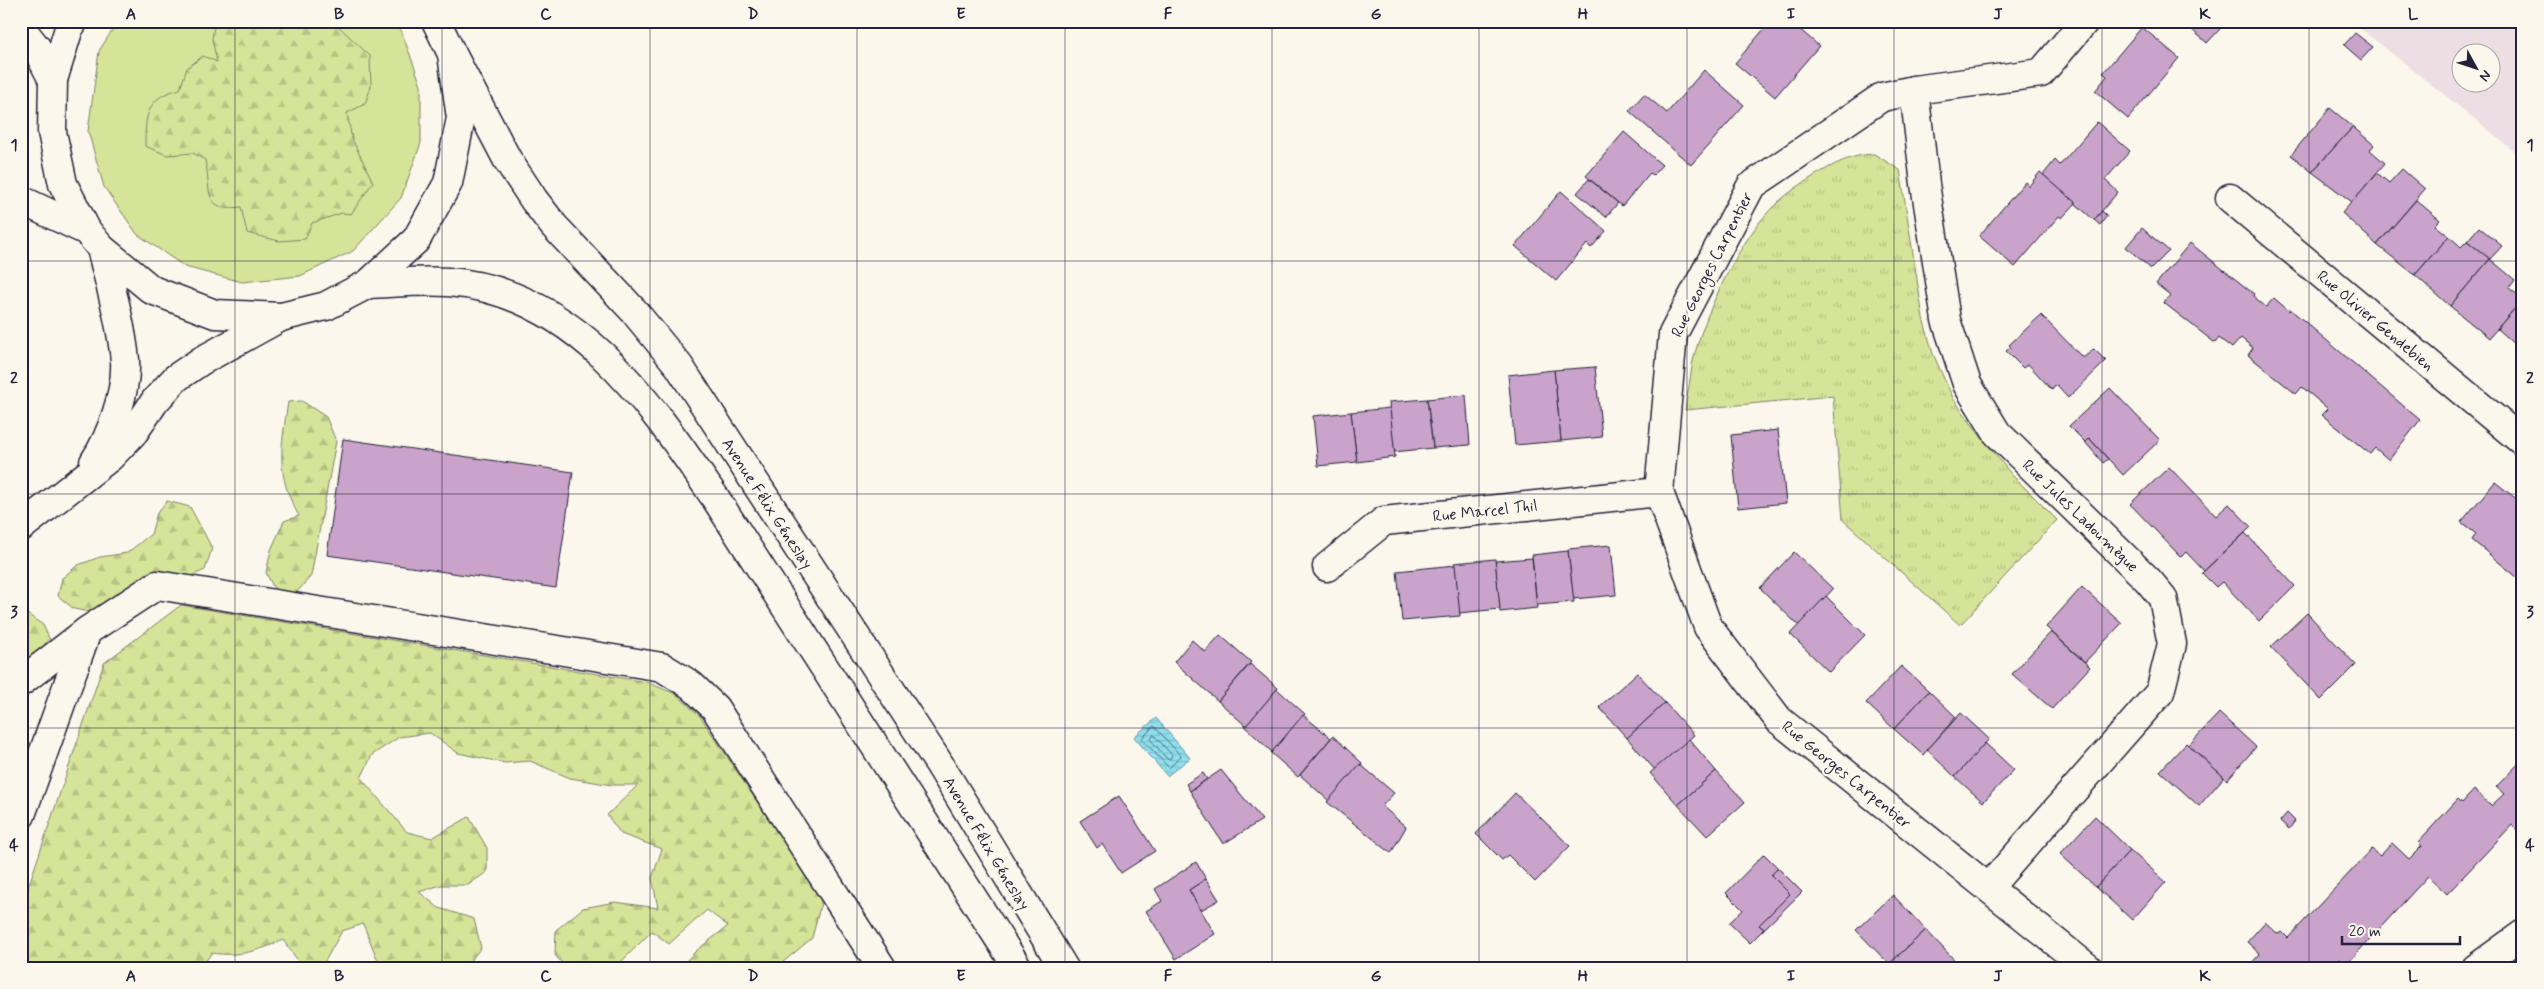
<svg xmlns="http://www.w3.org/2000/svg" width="2544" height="989" viewBox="0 0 2544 989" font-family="Mynerve,sans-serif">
	<defs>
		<pattern id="forest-firs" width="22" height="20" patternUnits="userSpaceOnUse" patternTransform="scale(1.25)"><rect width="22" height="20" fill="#d5e498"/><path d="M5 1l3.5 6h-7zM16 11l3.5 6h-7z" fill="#b7c384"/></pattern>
		<pattern id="park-tufts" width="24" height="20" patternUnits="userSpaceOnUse" patternTransform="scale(1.25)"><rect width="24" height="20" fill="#d5e498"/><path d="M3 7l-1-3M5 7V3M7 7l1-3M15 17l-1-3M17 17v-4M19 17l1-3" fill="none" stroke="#b7c384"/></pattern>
		<pattern id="water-rules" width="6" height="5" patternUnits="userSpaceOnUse" patternTransform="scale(1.25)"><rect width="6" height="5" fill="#8fdfec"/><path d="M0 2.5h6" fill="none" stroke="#7bbfcb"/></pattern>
	</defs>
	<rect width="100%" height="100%" fill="#fbf7ec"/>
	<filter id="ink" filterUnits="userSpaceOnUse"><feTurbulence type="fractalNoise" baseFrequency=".02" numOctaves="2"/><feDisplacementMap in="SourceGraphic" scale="10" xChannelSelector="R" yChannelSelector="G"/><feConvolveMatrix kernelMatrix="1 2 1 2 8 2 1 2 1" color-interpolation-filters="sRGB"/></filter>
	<g filter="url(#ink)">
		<!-- built -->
		<path fill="#ecdee2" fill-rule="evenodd" d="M2351,21H2523V159L2480,123ZM2462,52H2492V82H2462Z"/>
		<!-- grass -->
		<path fill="#d5e498" stroke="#7c836a" d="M118,21H393L401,30L421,85V143L401,198L353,251L300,276L242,282L185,267L137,234L104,187L88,131L99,51Z"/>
		<!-- forest -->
		<g fill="url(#forest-firs)" stroke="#7c836a">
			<path d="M215,21L335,23L370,56L371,87L365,104L347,113L352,139L373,182L351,214L342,213L312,223L305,239L279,241L247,233L241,207C200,213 212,186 205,160L193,153L167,155L145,146C145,116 146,97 180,89L187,68L203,56L217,62L212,39Z"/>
			<path d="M302,401L326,417L336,441L311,576L296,593L275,590L266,573L271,550L284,521L299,516C275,474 281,448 288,402Z"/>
			<path d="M167,501L190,507L212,548L205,570L100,614L74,609L58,596L62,578L78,565L100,557L127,553L151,534L157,513Z"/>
			<path d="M181,605L646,682L676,694L700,716L822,899L812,938L776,968H679L696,951L728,926L707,910L669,944L652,931L621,962L599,968H566L555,955L556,930L583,908L615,902L658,908L652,878L662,849L621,834L607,815L638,785H612L570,778L530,761L505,763L458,753L430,733L399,737L372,755L361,778L407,832L432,838L469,817L487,848V872L468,885H441L419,892L439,908L474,919L481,948L464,968H389L379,963L363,924L342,931L321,968L299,962L283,940C259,951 238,957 212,953L200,968H21V908L104,663Z"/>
			<path d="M26,613L43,625L51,642L21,691V614Z"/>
		</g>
		<!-- park -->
		<path fill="url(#park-tufts)" stroke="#7c836a" d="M1874,154L1900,170L1923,318L1933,354L1953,398L1978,433L2012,475L2057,520L1960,625L1843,520L1833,396L1685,410C1688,394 1690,377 1693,361C1704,314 1741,236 1777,203C1788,193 1801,184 1814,176C1834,164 1850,155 1874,154Z"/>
		<!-- water -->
		<path fill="url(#water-rules)" stroke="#6393a5" d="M1156,718L1190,758L1167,776L1134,737Z"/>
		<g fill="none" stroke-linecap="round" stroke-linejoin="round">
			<!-- shore -->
			<g stroke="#4e6e82" stroke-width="1">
				<path d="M1154,726L1181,756L1169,768L1142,739Z"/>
				<path d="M1154,735L1172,755L1170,759H1167L1151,740Z"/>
			</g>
		</g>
		<!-- building -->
		<g fill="#c9a3ca" stroke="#22223b">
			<path d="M1771,21H1790L1819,46L1775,97L1735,63Z"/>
			<path d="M2182,21H2217L2214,24L2220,29L2207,43Z"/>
			<path d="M2142,27L2179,58L2128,119L2095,91L2107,76L2103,73Z"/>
			<path d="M2355,33L2373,47L2361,60L2344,45Z"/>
			<path d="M1704,70L1744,105L1691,165L1629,111L1644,94L1667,113Z"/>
			<path d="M2330,108L2353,127L2312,172L2291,155Z"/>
			<path d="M2097,122L2130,151L2105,180L2118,192L2094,220L2043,175L2055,160L2060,165Z"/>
			<path d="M2353,127L2374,145L2370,150L2385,163L2352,202L2312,172Z"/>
			<path d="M1624,132L1662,165L1653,175L1650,173L1622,206L1586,176Z"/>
			<path d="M2402,169L2425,189L2377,245L2342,213L2377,173L2389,183Z"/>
			<path d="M2040,172L2076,203L2062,218L2059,216L2015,267L1979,236L2025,182L2029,186Z"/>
			<path d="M1589,179L1618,203L1606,217L1577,193Z"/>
			<path d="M1561,191L1606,231L1591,248L1587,244L1556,281L1515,246Z"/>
			<path d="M2416,200L2440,220L2435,225L2449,236L2415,275L2377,245Z"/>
			<path d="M2102,211L2107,216L2100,225L2094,220Z"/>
			<path d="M2479,227L2502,246L2490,259L2467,241Z"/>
			<path d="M2142,228L2169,251L2151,269L2126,247Z"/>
			<path d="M2449,236L2461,247L2467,241L2490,259L2450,306L2415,275Z"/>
			<path d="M2190,243L2254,294L2253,296L2266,307L2274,298L2289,311L2290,309L2420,420L2389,460L2375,448L2370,454L2322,415L2328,409L2302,387L2296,394L2248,355L2253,348L2241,338L2232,348L2219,338L2215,343L2164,303L2170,295L2156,284Z"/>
			<path d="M2490,259L2515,280L2509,288L2523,299L2489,338L2450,306Z"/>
			<path d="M2523,299V352L2497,329Z"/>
			<path d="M2041,315L2083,358L2094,349L2106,361L2068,398L2056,385L2052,390L2028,364L2023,368L2006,351L2011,347L2009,345Z"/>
			<path d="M1595,367L1602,437L1561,441L1554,370Z"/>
			<path d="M1554,370L1561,441L1515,445L1508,375Z"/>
			<path d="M2110,388L2160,440L2123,475L2089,438L2085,442L2069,426Z"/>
			<path d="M1466,395L1470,445L1433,448L1427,399Z"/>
			<path d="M1427,399L1433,448L1394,452L1389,402Z"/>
			<path d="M1390,408L1395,457L1357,462L1351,412Z"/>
			<path d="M1351,412L1357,462L1318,466L1313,416Z"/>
			<path d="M1778,430L1786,503L1738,508L1731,435Z"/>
			<path d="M2089,438L2108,459L2103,463L2085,442Z"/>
			<path d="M343,439L573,472L556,588L327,555Z"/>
			<path d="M2169,467L2216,516L2229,504L2251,527L2204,571L2186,552L2181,557L2130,504Z"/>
			<path d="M2495,482L2523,504V573L2518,578L2472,540L2476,534L2461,522Z"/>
			<path d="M2245,533L2295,586L2259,621L2222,582L2216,587L2202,573Z"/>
			<path d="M1611,545L1616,595L1573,599L1568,549Z"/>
			<path d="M1568,551L1574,602L1537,605L1532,555Z"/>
			<path d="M1794,552L1833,589L1799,626L1760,588Z"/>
			<path d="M1532,558L1537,608L1500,612L1495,561Z"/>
			<path d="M1495,559L1500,609L1459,613L1454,563Z"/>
			<path d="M1455,565L1460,616L1402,621L1397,571Z"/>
			<path d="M2082,587L2122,623L2085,662L2046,627Z"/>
			<path d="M1826,596L1865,635L1829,672L1790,634Z"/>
			<path d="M2307,613L2356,665L2321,700L2271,647Z"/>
			<path d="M2051,632L2090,667L2052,709L2012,674Z"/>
			<path d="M1220,635L1251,662L1218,701L1174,662L1192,640L1205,652Z"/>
			<path d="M1250,664L1278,688L1246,726L1218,701Z"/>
			<path d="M1901,666L1929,691L1894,729L1866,703Z"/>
			<path d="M1637,673L1665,703L1627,738L1599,707Z"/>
			<path d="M1277,689L1305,714L1272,752L1245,727Z"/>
			<path d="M1929,691L1956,717L1923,755L1894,729Z"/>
			<path d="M1665,703L1694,735L1655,770L1627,738Z"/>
			<path d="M1961,713L1989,739L1955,777L1927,750Z"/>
			<path d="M2219,713L2256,747L2227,780L2189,745Z"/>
			<path d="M1303,715L1331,738L1298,777L1271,753Z"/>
			<path d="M1333,736L1362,763L1329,801L1300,775Z"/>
			<path d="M1689,739L1716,771L1678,805L1650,773Z"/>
			<path d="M1985,743L2014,770L1983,802L1955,777Z"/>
			<path d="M2186,743L2224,777L2199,806L2160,771Z"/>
			<path d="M2523,759V836L2512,825L2447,894L2428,876L2345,966L2339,959L2331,968H2247L2260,954L2247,942L2265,922L2278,934L2282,932L2288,938L2372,849L2380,856L2392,843L2409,859L2422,846L2418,842L2458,799L2462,803L2474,790L2491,806L2504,794L2496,787Z"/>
			<path d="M1360,764L1394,793L1382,806L1406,827L1391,853L1327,802Z"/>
			<path d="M1221,770L1262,820L1223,844L1190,791Z"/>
			<path d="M1716,771L1745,802L1707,836L1678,805Z"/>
			<path d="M1203,773L1207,779L1190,791L1186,784Z"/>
			<path d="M1515,793L1570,846L1535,882L1508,855L1502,860L1476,834Z"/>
			<path d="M1119,796L1155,851L1121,873L1102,844L1097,848L1080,821Z"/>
			<path d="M2287,813L2295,821L2289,829L2280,821Z"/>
			<path d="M2095,816L2130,850L2096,887L2060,854Z"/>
			<path d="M2130,850L2166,882L2132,920L2096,887Z"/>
			<path d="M1764,854L1778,868L1771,875L1790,894L1759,925L1764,929L1750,943L1729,923L1743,910L1726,893Z"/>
			<path d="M1196,862L1206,879L1189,890L1215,934L1176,959L1146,911L1162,901L1155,889Z"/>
			<path d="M1778,868L1802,892L1764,929L1759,925L1790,894L1771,875Z"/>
			<path d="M1206,879L1219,900L1201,910L1189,890Z"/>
			<path d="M1893,895L1926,930L1889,964L1856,930Z"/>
			<path d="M1926,930L1962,968H1892L1889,964Z"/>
		</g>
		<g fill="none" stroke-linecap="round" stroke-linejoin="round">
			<!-- minor casing -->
			<g stroke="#22223b" stroke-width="31">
				<g id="minor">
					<path d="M2085,21L2041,73L1914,90L1882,97L1751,186L1673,334L1659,492L1708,627L1779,720L2088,968"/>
					<path d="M1914,90L1925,184L1946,320L1967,384L1997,433L2148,580L2163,598L2172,644L2160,692L1989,887"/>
					<path d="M2230,198L2523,442"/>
					<path d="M94,462C111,437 127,391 125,360C121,322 110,285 101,248"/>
					<path d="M21,527L110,457L134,432L155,401L176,378L201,361L281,317"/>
					<path d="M1327,567L1384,521L1659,492"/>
					<path d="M21,682L87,631"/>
					<path d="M21,815L87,631L157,585L662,667L691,685L715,708L882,968"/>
					<path d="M2476,968L2523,934"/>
				</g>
			</g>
			<!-- major casing -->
			<g stroke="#22223b" stroke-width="31">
				<g id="major">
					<path d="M74,21L69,28L53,80L52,132L63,184L87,231L101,248L152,290L215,314L281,317L326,306L368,284L416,240L448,183L461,118L452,54L436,21"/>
					<path d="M452,54L507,159L534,200L554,226L633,310L679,366L938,762L1064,968"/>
					<path d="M368,284C395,283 422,280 448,282C576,291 650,403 716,499L1018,968"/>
				</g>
			</g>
			<!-- highway casing -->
			<g stroke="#22223b" stroke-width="31">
				<g id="highway">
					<path d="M21,28L36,47L53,80"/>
					<path d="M21,200L87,231"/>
				</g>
			</g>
			<!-- minor -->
			<use href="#minor" stroke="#fbf7ec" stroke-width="28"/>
			<!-- major -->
			<use href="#major" stroke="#fbf7ec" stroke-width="28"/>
			<!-- highway -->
			<use href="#highway" stroke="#fbf7ec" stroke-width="28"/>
		</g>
	</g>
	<!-- grid -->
	<path fill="none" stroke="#22223b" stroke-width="1" stroke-opacity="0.55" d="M235,21V968M442,21V968M650,21V968M857,21V968M1065,21V968M1272,21V968M1479,21V968M1687,21V968M1894,21V968M2102,21V968M2309,21V968M21,261H2523M21,494H2523M21,728H2523"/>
	<g text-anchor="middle" stroke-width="4.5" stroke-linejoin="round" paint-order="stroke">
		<!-- street labels -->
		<g font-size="16" fill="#22223b" stroke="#fbf7ec">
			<text transform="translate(1711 264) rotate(-63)" y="6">Rue Georges Carpentier</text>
			<text transform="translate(2376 320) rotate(40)" y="6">Rue Olivier Gendebien</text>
			<text transform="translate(768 503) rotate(57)" y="6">Avenue Félix Géneslay</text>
			<text transform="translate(1485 510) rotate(-6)" y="6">Rue Marcel Thil</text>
			<text transform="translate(2081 515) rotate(44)" y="6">Rue Jules Ladoumègue</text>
			<text transform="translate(1847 774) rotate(39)" y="6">Rue Georges Carpentier</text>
			<text transform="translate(987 843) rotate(59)" y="6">Avenue Félix Géneslay</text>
		</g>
	</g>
	<!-- margin -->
	<rect width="2544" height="989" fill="none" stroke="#fbf7ec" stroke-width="55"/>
	<!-- north arrow -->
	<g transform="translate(2476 68) rotate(130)"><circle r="24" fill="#fbf7ec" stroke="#a4a2a5"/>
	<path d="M0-4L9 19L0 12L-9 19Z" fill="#22223b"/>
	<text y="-8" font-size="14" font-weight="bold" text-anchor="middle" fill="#22223b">N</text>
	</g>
	<!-- scale -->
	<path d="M2342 936v8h118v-8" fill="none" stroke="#22223b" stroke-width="2.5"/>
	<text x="2349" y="936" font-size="15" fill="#22223b" stroke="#fbf7ec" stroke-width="4" paint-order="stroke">20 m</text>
	<rect x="28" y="28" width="2488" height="934" fill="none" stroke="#22223b" stroke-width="2"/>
	<g font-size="16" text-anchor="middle" font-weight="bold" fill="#22223b">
		<text x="131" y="19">A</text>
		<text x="339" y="19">B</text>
		<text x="546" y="19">C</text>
		<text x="753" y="19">D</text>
		<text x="961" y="19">E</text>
		<text x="1168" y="19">F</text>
		<text x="1376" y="19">G</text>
		<text x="1583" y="19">H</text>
		<text x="1791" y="19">I</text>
		<text x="1998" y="19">J</text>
		<text x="2205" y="19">K</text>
		<text x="2413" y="19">L</text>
		<text x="14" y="150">1</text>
		<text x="2530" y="150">1</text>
		<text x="14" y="383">2</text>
		<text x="2530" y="383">2</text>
		<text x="14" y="617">3</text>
		<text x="2530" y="617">3</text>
		<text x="14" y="850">4</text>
		<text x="2530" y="850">4</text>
		<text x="131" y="981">A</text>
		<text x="339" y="981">B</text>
		<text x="546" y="981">C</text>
		<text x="753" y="981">D</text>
		<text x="961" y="981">E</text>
		<text x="1168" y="981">F</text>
		<text x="1376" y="981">G</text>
		<text x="1583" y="981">H</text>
		<text x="1791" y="981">I</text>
		<text x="1998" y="981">J</text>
		<text x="2205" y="981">K</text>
		<text x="2413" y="981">L</text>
	</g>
</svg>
